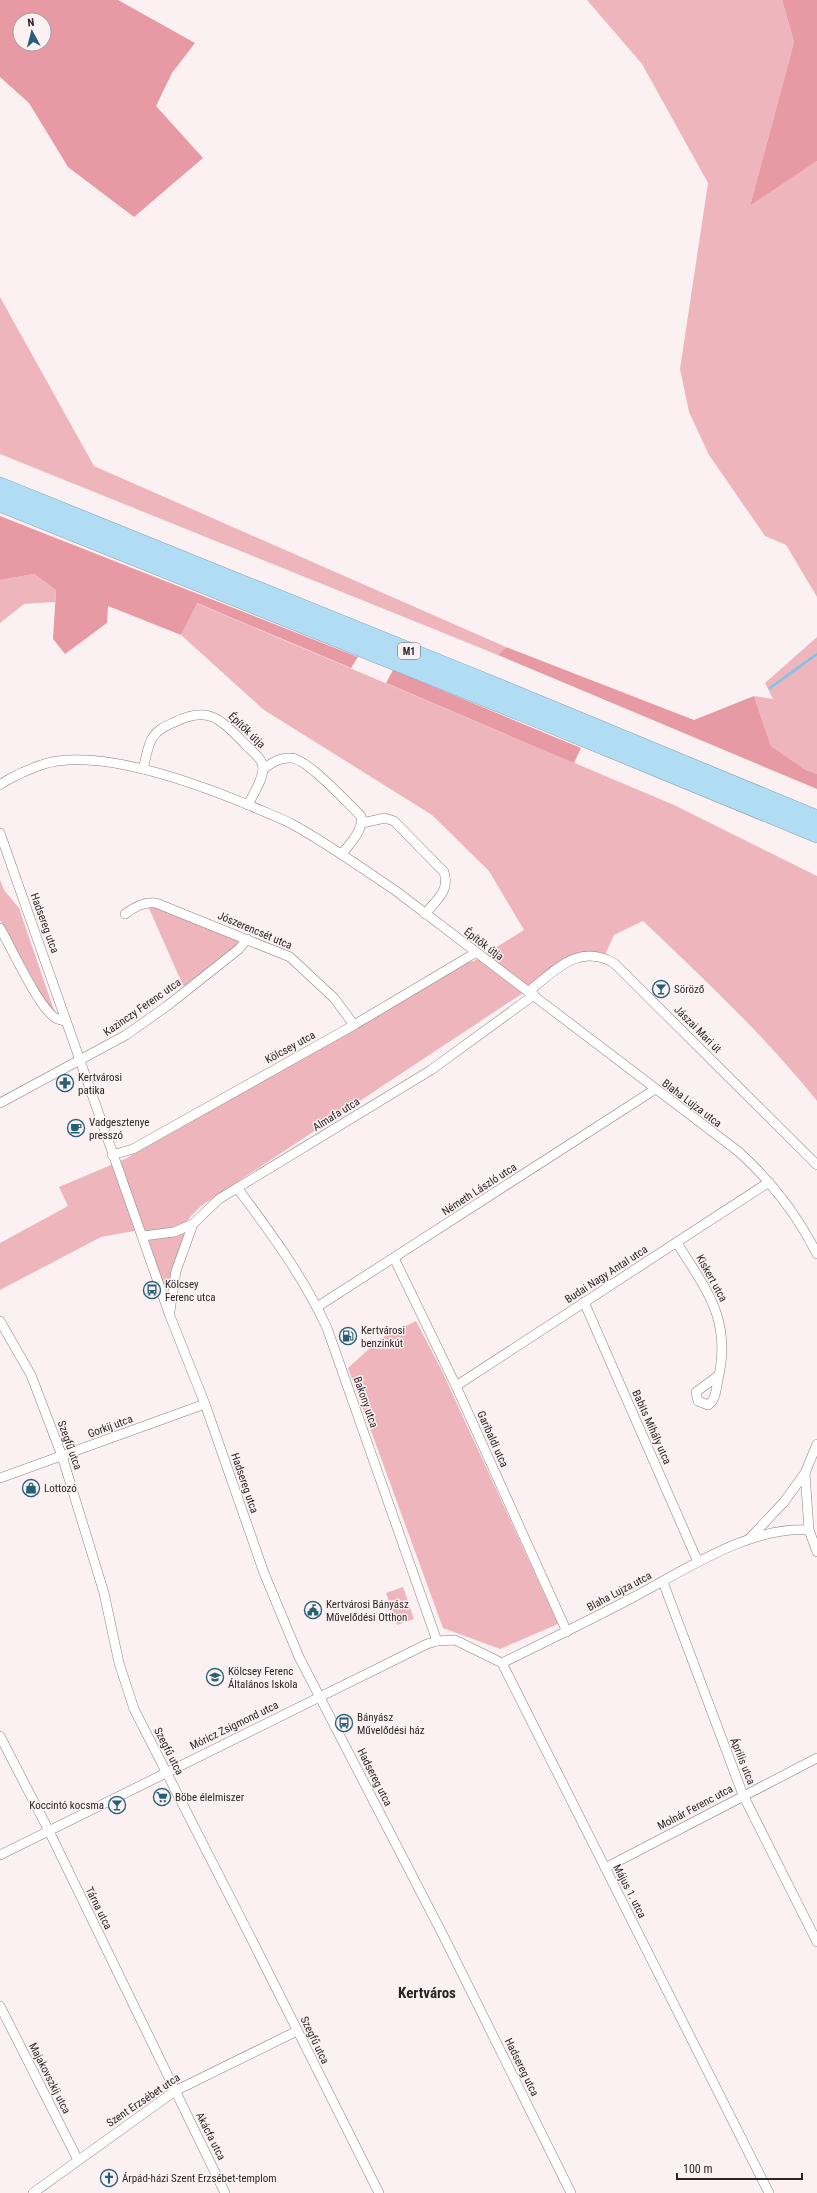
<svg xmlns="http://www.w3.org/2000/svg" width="817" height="2193" viewBox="0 0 817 2193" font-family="'Roboto Condensed',sans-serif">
	<rect width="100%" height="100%" fill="#fcf1f2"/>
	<!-- green -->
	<g fill="#eeb6bc">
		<path d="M587,0H782L794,42L750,206L817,161V597L786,545L765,536L709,455L689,412L680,369L708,183L642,64Z"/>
		<path d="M0,297L94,466L506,647L498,655L0,454Z"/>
		<path d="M34,574L56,590L55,602L24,604L0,623V580Z"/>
		<path d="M196,603L674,805L817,876V1101C765,1036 704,979 643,921L614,935L605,955L582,954L201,1206L189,1218L168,1288L164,1287L145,1229L101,1237L0,1290V1243L68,1206L59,1187L125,1159L466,963L474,961L524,930L489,871L432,815L264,710L181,635Z"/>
		<path d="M817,637V774L806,770L771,746L754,696L773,699L765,683Z"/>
		<path d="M0,880L4,890L19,908L57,1019L46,1003L0,920Z"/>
		<path d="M151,904L241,941L185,990L148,906Z"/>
		<path d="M416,1321L441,1369L558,1624L500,1649L443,1628L348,1368L381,1338Z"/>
		<path d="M403,1587L414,1619L397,1625L386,1593Z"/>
	</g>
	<!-- forest -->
	<g fill="#e79aa4" fill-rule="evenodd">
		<path d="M0,0H118L195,43L172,73L156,106L203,158L134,217L68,167L29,103L0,77ZM20,20H44V44H20Z"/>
		<path d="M782,0H817V161L750,206L794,42Z"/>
		<path d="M0,516L358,657L351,668L197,603L181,635L108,606L107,623L65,654L53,639L56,590L34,574L0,580Z"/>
		<path d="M506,647L694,720L754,696L771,746L806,770L817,774V789L498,655Z"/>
		<path d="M393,670L581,748L574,763L386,683Z"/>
	</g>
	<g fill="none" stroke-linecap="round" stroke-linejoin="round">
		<!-- stream -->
		<path stroke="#79c7ec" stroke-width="2.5" d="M770,688L817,654"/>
		<!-- minor casing -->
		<g stroke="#8a8182" stroke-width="10">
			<g id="minor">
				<path d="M143,769C146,759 147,746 153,737C158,729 166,726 175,722C209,705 221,720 245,744C251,751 263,758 263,768C263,780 253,794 248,805"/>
				<path d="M263,769C272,763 280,757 291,758C308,759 347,803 361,816C364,830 350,843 342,854"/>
				<path d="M0,785C6,780 14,777 21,773C33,768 45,762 58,761C115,753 198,784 251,806C264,812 279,817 292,824C328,844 362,868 396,891L739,1152C772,1182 797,1214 817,1254"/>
				<path d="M362,823L385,818L394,821L444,872C450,891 437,899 425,914"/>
				<path d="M0,833L170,1316L205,1404L264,1573L299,1657L446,1941L571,2193"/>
				<path d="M125,914C134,907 144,901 156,903L290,957L334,998L354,1025"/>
				<path d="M0,928C12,949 37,1004 54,1017C58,1020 61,1020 66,1021"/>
				<path d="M529,991C556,970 578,943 614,963L817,1165"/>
				<path d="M0,1103L126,1035L167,1006L239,949L247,939"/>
				<path d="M112,1155L133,1149L354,1025L475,953"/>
				<path d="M238,1189C271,1233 304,1278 327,1328L437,1641"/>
				<path d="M143,1236L174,1232L193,1224L219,1199L431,1070L534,995"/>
				<path d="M677,1243C707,1291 732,1320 718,1380C716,1389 716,1400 708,1405L698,1401L696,1392L719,1375"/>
				<path d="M394,1258L456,1386L567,1632"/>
				<path d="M584,1302L698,1562"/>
				<path d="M317,1307L654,1090"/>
				<path d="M170,1311L176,1271L193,1224"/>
				<path d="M0,1321L31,1375L62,1456L104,1593L119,1663L134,1709L253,1942L379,2193"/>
				<path d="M456,1386L769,1182"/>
				<path d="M805,1473L809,1530L817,1552"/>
				<path d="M0,1478L205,1404"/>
				<path d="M750,1538L784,1502L805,1473L817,1444"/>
				<path d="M663,1582L743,1795L817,1942"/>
				<path d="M502,1663C545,1642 588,1621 630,1599C682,1572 750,1525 809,1530"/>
				<path d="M0,1736L49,1831L225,2193"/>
				<path d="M0,1855L427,1644L437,1641L455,1640L502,1663L769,2193"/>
				<path d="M605,1868L817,1758"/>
				<path d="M0,2006L78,2160"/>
				<path d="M33,2193L175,2091L297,2031"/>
			</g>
		</g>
		<!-- motorway casing -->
		<g stroke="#829dac" stroke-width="18">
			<g id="motorway">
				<path d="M0,486L488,683L817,819"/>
				<path d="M0,503L528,715L817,834"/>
			</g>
		</g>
		<!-- minor -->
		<use href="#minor" stroke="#fff" stroke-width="9"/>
		<!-- motorway -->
		<use href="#motorway" stroke="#b1ddf4" stroke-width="17"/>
	</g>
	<!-- icons -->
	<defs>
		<g id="bar-ring" transform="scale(0.9)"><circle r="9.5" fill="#fcf1f2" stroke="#255f78" stroke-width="1.5"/><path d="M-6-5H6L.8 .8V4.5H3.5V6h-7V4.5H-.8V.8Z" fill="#255f78"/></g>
		<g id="pharmacy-ring" transform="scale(0.9)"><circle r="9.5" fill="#fcf1f2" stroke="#255f78" stroke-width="1.5"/><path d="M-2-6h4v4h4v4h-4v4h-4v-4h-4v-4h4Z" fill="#255f78"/></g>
		<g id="cafe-ring" transform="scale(0.9)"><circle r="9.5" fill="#fcf1f2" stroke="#255f78" stroke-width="1.5"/><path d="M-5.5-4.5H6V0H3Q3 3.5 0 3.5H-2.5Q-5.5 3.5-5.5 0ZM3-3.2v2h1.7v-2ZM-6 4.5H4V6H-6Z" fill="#255f78"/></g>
		<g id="bus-ring" transform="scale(0.9)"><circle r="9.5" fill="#fcf1f2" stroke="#255f78" stroke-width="1.5"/><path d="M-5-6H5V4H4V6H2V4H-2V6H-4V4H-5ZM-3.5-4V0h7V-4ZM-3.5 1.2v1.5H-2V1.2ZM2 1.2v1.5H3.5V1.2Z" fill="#255f78"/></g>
		<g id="fuel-ring" transform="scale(0.9)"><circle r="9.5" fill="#fcf1f2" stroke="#255f78" stroke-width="1.5"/><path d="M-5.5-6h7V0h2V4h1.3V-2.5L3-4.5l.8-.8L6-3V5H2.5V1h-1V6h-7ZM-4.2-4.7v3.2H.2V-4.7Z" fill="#255f78"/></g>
		<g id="shop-ring" transform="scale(0.9)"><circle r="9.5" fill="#fcf1f2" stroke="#255f78" stroke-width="1.5"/><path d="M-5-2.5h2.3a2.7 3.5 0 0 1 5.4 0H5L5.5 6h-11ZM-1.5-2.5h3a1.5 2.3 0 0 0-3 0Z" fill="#255f78"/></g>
		<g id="civic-ring" transform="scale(0.9)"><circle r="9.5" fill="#fcf1f2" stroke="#255f78" stroke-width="1.5"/><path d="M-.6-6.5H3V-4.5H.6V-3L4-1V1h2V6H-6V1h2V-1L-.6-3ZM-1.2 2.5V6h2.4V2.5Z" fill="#255f78"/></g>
		<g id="school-ring" transform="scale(0.9)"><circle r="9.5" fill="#fcf1f2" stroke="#255f78" stroke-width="1.5"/><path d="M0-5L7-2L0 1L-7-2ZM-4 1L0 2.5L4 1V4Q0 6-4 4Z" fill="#255f78"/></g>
		<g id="supermarket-ring" transform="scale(0.9)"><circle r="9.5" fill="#fcf1f2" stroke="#255f78" stroke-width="1.5"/><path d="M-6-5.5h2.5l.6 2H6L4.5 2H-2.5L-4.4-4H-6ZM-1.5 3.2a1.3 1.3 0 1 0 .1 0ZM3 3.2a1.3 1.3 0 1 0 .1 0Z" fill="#255f78"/></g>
		<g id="church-ring" transform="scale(0.9)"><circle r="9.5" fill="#fcf1f2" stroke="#255f78" stroke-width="1.5"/><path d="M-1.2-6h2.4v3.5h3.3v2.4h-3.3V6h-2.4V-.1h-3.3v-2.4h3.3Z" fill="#255f78"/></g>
	</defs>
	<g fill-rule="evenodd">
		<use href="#bar-ring" x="661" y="989"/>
		<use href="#pharmacy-ring" x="65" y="1083"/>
		<use href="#cafe-ring" x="76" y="1128"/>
		<use href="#bus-ring" x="152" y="1290"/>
		<use href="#fuel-ring" x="348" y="1336"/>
		<use href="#shop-ring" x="31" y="1488"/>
		<use href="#civic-ring" x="313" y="1610"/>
		<use href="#school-ring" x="215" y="1677"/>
		<use href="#bus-ring" x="344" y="1723"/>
		<use href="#supermarket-ring" x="162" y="1797"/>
		<use href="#bar-ring" x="117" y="1805"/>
		<use href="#church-ring" x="109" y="2178"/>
	</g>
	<g text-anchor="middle" stroke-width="3" stroke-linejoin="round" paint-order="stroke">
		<!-- shield labels -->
		<rect fill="#fcf1f2" stroke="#696364" stroke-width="1" x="398" y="643" width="22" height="16" rx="3"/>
		<g font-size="10" font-weight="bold" fill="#2a2627">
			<text x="409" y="655">M1</text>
		</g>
		<!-- street labels -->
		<g font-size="11" fill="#2a2627" stroke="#fcf1f2">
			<text transform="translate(247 730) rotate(44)" y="4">Építők útja</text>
			<text transform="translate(45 923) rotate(70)" y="4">Hadsereg utca</text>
			<text transform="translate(255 930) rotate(23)" y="4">Jószerencsét utca</text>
			<text transform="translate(484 944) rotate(37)" y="4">Építők útja</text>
			<text transform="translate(142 1007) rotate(-35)" y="4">Kazinczy Ferenc utca</text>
			<text transform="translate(698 1029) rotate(45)" y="4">Jászai Mari út</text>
			<text transform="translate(290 1047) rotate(-29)" y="4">Kölcsey utca</text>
			<text transform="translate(692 1103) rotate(37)" y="4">Blaha Lujza utca</text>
			<text transform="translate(336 1114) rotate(-32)" y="4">Almafa utca</text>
			<text transform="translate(479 1189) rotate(-33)" y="4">Németh László utca</text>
			<text transform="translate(606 1274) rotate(-33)" y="4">Budai Nagy Antal utca</text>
			<text transform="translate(712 1278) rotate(61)" y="4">Kiskert utca</text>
			<text transform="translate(366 1402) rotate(71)" y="4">Bakony utca</text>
			<text transform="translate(110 1426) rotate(-20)" y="4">Gorkij utca</text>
			<text transform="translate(652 1427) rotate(66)" y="4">Babits Mihály utca</text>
			<text transform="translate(493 1439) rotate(66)" y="4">Garibaldi utca</text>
			<text transform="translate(70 1445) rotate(70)" y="4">Szegfű utca</text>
			<text transform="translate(245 1483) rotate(71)" y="4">Hadsereg utca</text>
			<text transform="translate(619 1591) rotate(-28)" y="4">Blaha Lujza utca</text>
			<text transform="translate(234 1725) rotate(-26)" y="4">Móricz Zsigmond utca</text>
			<text transform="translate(169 1751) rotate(63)" y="4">Szegfű utca</text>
			<text transform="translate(743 1761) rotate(68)" y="4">Április utca</text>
			<text transform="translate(375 1777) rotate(63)" y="4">Hadsereg utca</text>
			<text transform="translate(695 1807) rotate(-28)" y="4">Molnár Ferenc utca</text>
			<text transform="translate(630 1891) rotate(63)" y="4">Május 1. utca</text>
			<text transform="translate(99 1908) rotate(64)" y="4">Tárna utca</text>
			<text transform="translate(315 2040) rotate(64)" y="4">Szegfű utca</text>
			<text transform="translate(522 2067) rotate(64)" y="4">Hadsereg utca</text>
			<text transform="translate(50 2078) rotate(63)" y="4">Majakovszkij utca</text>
			<text transform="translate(143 2100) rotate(-34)" y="4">Szent Erzsébet utca</text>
			<text transform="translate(211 2136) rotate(63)" y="4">Akácfa utca</text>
		</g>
		<!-- poi labels -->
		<g font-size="11" fill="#2a2627" stroke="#fcf1f2" text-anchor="start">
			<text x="674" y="993">Söröző</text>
			<text x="78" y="1081">Kertvárosi<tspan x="78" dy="13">patika</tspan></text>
			<text x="89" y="1126">Vadgesztenye<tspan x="89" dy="13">presszó</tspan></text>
			<text x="165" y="1288">Kölcsey<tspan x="165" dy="13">Ferenc utca</tspan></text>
			<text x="361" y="1334">Kertvárosi<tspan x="361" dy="13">benzinkút</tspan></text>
			<text x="44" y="1492">Lottozó</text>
			<text x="326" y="1608">Kertvárosi Bányász<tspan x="326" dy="13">Művelődési Otthon</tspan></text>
			<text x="228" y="1675">Kölcsey Ferenc<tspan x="228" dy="13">Általános Iskola</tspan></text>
			<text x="357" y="1721">Bányász<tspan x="357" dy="13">Művelődési ház</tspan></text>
			<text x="175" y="1801">Böbe élelmiszer</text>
			<text x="104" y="1809" text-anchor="end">Koccintó kocsma</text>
			<text x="122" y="2182">Árpád-házi Szent Erzsébet-templom</text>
		</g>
		<!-- district labels -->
		<g font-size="15" font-weight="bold" fill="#2a2627" stroke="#fcf1f2">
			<text x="427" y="1998">Kertváros</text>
		</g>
	</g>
	<!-- north arrow -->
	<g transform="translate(32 32) rotate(353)"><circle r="19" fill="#fcf1f2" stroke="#a8a0a1"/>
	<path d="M0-3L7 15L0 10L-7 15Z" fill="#255f78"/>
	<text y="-6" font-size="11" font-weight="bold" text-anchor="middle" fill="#2a2627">N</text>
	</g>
	<!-- scale -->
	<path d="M677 2173v6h125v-6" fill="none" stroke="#2a2627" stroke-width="2"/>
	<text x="683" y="2173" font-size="12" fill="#2a2627" stroke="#fcf1f2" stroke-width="3" paint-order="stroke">100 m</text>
</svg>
